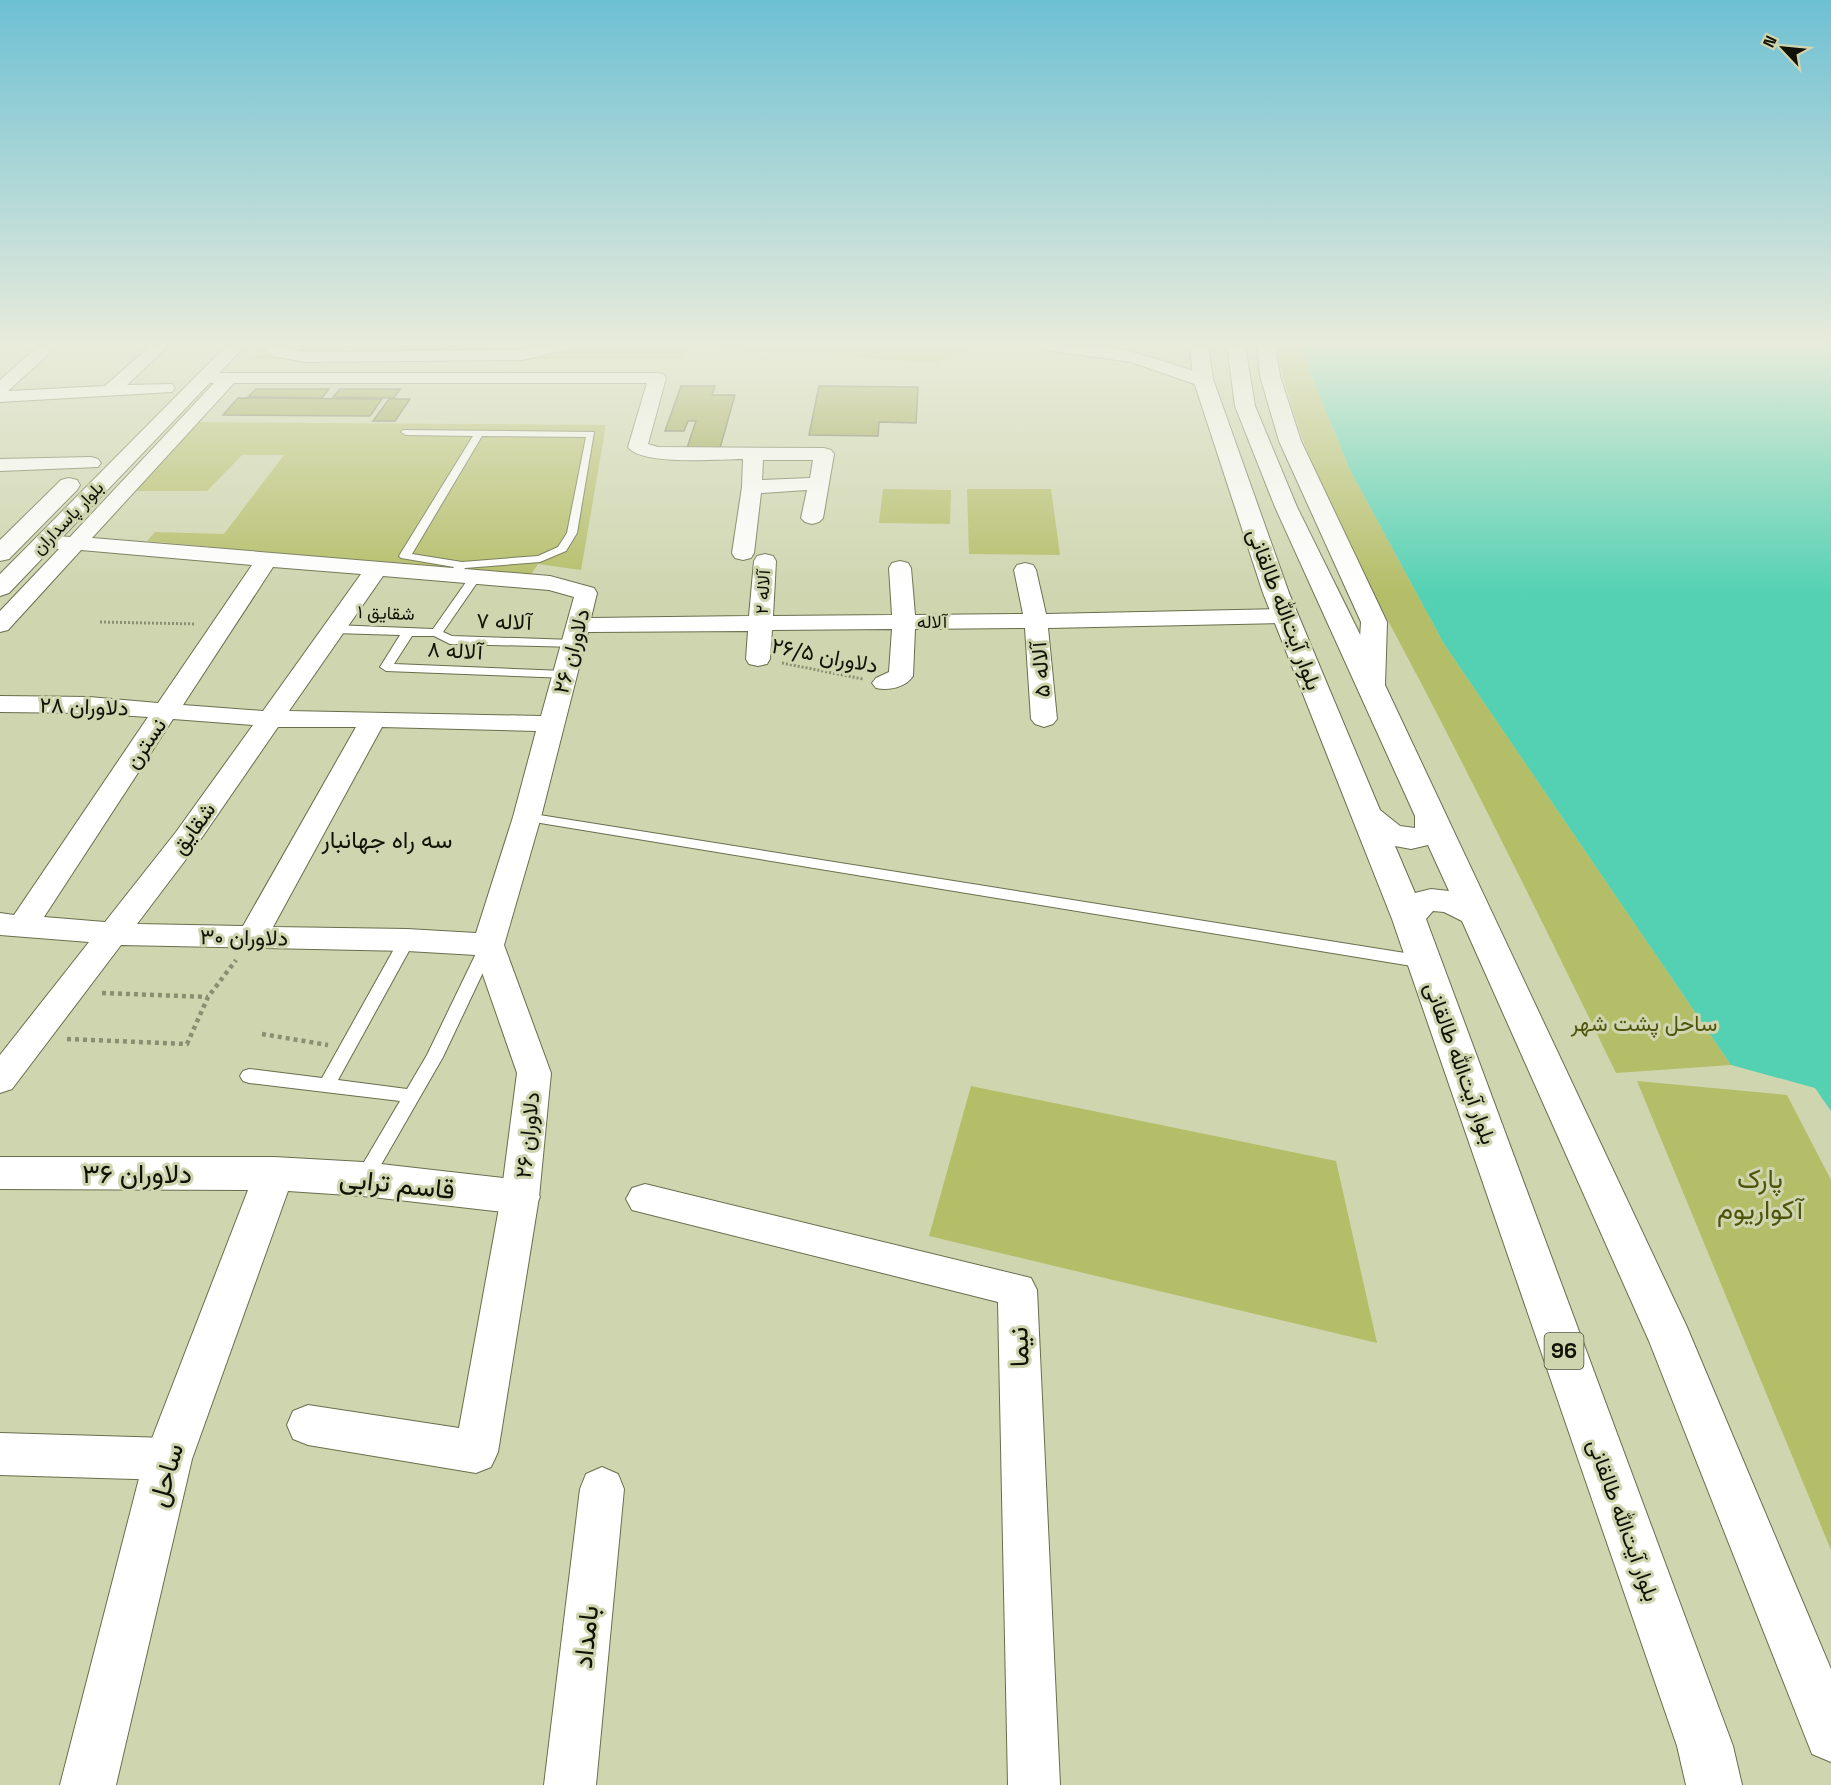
<svg xmlns="http://www.w3.org/2000/svg" width="1831" height="1785" viewBox="0 0 1831 1785" font-family="'Space Grotesk',Vazirmatn,sans-serif">
	<rect width="100%" height="100%" fill="#cfd5af"/>
	<!-- green -->
	<g fill="#b4bd67">
		<path d="M265,345H694L681,359H252Z"/>
		<path d="M705,345H968L955,356L935,363L703,347Z"/>
		<path d="M1276,345H1299L1350,470L1444,644L1731,1065L1616,1073C1556,949 1495,826 1432,704C1373,589 1301,473 1276,345Z"/>
		<path d="M199,422L606,425L581,570L538,564L530,576L147,541L155,532L224,534L284,455H242L207,491H123Z"/>
		<path d="M883,489L951,490L950,524L879,523Z"/>
		<path d="M967,489H1051L1060,555L969,554Z"/>
		<path d="M1637,1081L1787,1095L1831,1180V1550Z"/>
		<path d="M971,1086L1336,1161L1377,1343L929,1236Z"/>
	</g>
	<!-- water -->
	<path fill="#54d1b3" d="M1299,345H1831V1111L1815,1088L1731,1065L1444,644L1350,470Z"/>
	<!-- building -->
	<g fill="#959f40" stroke="#636745" stroke-width="1.5">
		<path d="M299,345H355L319,355Z"/>
		<path d="M401,345H454L422,355Z"/>
		<path d="M681,386H715L712,395H735L720,448H687L696,421H688L684,431H665Z"/>
		<path d="M819,386L918,387L916,423L879,422L878,436L809,435Z"/>
		<path d="M256,389H329L322,398L248,397Z"/>
		<path d="M340,389H400L394,398L333,397Z"/>
		<path d="M238,398L382,399L370,416L223,415Z"/>
		<path d="M389,399H410L395,421H373Z"/>
	</g>
	<g fill="none" stroke-linecap="round" stroke-linejoin="round">
		<!-- lane casing -->
		<g stroke="#6a6e4c" stroke-width="2">
			<g id="lane">
				<path d="M403,430L594,432L577,533L566,551L540,562L465,568L458,577L454,578L448,575L454,567L401,558L399,556L473,436L406,435L401,432ZM482,436L586,437L567,533L558,547L538,556L462,562L412,554Z"/>
				<path d="M475,574L481,577L443,632L452,636L573,640L579,644L577,647L450,644L434,636H412L394,664L564,671L568,672L570,675L568,678L386,671L380,667L400,635L334,633L328,629L334,625L433,629L471,575Z"/>
				<path d="M527,813L1424,956L1430,958L1432,962L1430,966L1424,968L522,820L520,817L522,814Z"/>
				<path d="M407,935L413,936L415,940L338,1080L407,1089L427,1055L482,941H494L496,945L443,1057L370,1184L363,1187L356,1184L354,1179L400,1101L249,1083L243,1081L240,1076L243,1071L249,1069L322,1078L399,940L401,936Z"/>
			</g>
		</g>
		<!-- street casing -->
		<g stroke="#6a6e4c" stroke-width="2">
			<g id="street">
				<path d="M151,345H169L127,385L172,384L175,388L172,392L0,402V380L36,348H48L51,352L8,391L105,386Z"/>
				<path d="M266,345H283L284,348L306,352L523,350L544,345H571L568,349L523,360L306,362L272,356L265,347Z"/>
				<path d="M204,373H657L663,374L666,378L648,444L658,447L824,448L831,450L834,454L823,518L819,522L812,524L805,522L801,518L807,490L761,493L754,553L751,558L743,560L735,558L732,553L742,487L743,459C720,459 641,466 628,447L647,383H234L92,538L550,576L594,588L597,593L591,618L749,616L754,561L757,556L765,554L773,556L776,561L773,616L892,615L889,568L892,563L900,561L908,563L911,568L915,615L1023,614L1014,570L1017,565L1025,563L1033,565L1036,570L1046,614L1286,609L1294,611L1298,616L1294,621L1286,623L1048,628L1057,719L1053,724L1044,727L1035,724L1031,719L1025,628L915,629L913,676C906,687 889,691 876,688L872,683L876,678L889,672L892,629L772,630L770,659L767,664L758,666L749,664L746,659L748,631L588,632L541,817L504,945L551,1073L539,1197L498,1452L491,1467L476,1473L308,1445L293,1439L287,1425L293,1411L308,1405L459,1428L501,1197L517,1073L476,955L407,951L121,945L12,1089L0,1093V1055L89,942L0,935V913L14,915L148,717L89,713L0,712V696L89,697L158,703L252,565L81,550L8,630L0,632V611L59,549L38,546L35,541L38,536L46,535L70,537L214,383L198,382L195,378L198,374ZM763,460H813L810,478L762,480ZM273,567L361,574L263,711L183,705ZM383,576L549,590L574,597L541,716L289,711ZM173,719L253,725L176,832L105,922L44,917ZM278,727H356L243,926L137,924L196,846ZM382,727L536,731L513,817L476,933L407,929L273,927Z"/>
				<path d="M91,457L98,459L101,463L98,467L0,471V459Z"/>
				<path d="M645,1184L1031,1278L1037,1290L1060,1785H1008L998,1302L632,1210L626,1199L632,1188Z"/>
				<path d="M0,1433L168,1438L183,1444L190,1459L183,1474L168,1480L0,1475Z"/>
				<path d="M602,1467L618,1474L624,1489L596,1785H544L580,1489L586,1474Z"/>
			</g>
		</g>
		<!-- secondary casing -->
		<g stroke="#6a6e4c" stroke-width="2">
			<g id="secondary">
				<path d="M1043,345C1101,338 1156,358 1210,377L1213,381L1210,385L1203,387L1131,362L1052,351L1045,349Z"/>
				<path d="M1257,345H1275L1280,376L1301,441L1387,622L1385,685L1381,691L1371,693L1361,691L1357,685L1361,622L1279,441L1260,376Z"/>
				<path d="M0,1157H274L363,1162L520,1180L534,1185L540,1197L534,1209L520,1214L363,1196L288,1191L192,1459L116,1785H60L144,1459L248,1190L0,1189Z"/>
			</g>
		</g>
		<!-- primary casing -->
		<g stroke="#6a6e4c" stroke-width="2">
			<g id="primary">
				<path d="M227,345H246L9,593L0,596V574Z"/>
				<path d="M1190,345H1208L1213,379L1289,593L1380,810L1400,826L1415,828V816L1275,507L1235,406L1227,345H1245L1255,406L1297,507L1385,685L1687,1327L1831,1669V1762L1812,1754L1649,1341L1462,921L1444,912L1433,911L1426,919L1733,1746L1742,1785H1686L1677,1746L1392,919L1263,593L1193,379ZM1428,845L1449,891L1431,889L1415,893L1395,846L1411,849Z"/>
				<path d="M69,478L77,480L80,485L77,490L9,559L0,561V540L61,480Z"/>
			</g>
		</g>
		<!-- path-far1 -->
		<g stroke="#8b8f72" stroke-width="3" stroke-dasharray="2 2" stroke-linecap="butt">
			<path d="M100,622L196,624"/>
			<path d="M782,663L863,679"/>
		</g>
		<!-- path -->
		<g stroke="#8b8f72" stroke-width="4.5" stroke-dasharray="4 4" stroke-linecap="butt">
			<path d="M102,993L208,997"/>
			<path d="M262,1034L328,1045"/>
			<path d="M67,1039L187,1044L208,997L236,960"/>
		</g>
		<!-- lane -->
		<use href="#lane" fill="#fff" fill-rule="evenodd"/>
		<!-- street -->
		<use href="#street" fill="#fff" fill-rule="evenodd"/>
		<!-- secondary -->
		<use href="#secondary" fill="#fff" fill-rule="evenodd"/>
		<!-- primary -->
		<use href="#primary" fill="#fff" fill-rule="evenodd"/>
	</g>
	<!-- sky -->
	<linearGradient id="sky" x2="0" y2="1"><stop stop-color="#6dc0d3"/><stop offset="0.58" stop-color="#e9ecdb"/><stop offset="1" stop-color="#e9ecdb" stop-opacity="0"/></linearGradient>
	<rect width="1831" height="594" fill="url(#sky)"/>
	<g text-anchor="middle" stroke-width="6" stroke-linejoin="round" paint-order="stroke">
		<!-- far-street labels -->
		<g font-size="18" fill="#111205" stroke="#cfd5af">
			<text transform="translate(68 518) rotate(-46)" y="6">بلوار پاسداران</text>
			<text transform="translate(763 592) rotate(-87)" y="6">آلاله ۲</text>
			<text transform="translate(386 613) rotate(2)" y="6">شقایق ۱</text>
			<text transform="translate(932 622) rotate(-1)" y="6">آلاله</text>
		</g>
		<!-- shield labels -->
		<rect fill="#cfd5af" stroke="#4a4c38" stroke-width="1.5" x="1544.5" y="1333" width="39" height="36" rx="4.5"/>
		<g font-size="21" font-weight="bold" fill="#111205">
			<text x="1564" y="1358">96</text>
		</g>
		<!-- street labels -->
		<g font-size="22" fill="#111205" stroke="#cfd5af">
			<text transform="translate(1285 609) rotate(69)" y="8">بلوار آیت‌الله طالقانی</text>
			<text transform="translate(504 621) rotate(2)" y="8">آلاله ۷</text>
			<text transform="translate(455 650) rotate(3)" y="8">آلاله ۸</text>
			<text transform="translate(571 651) rotate(-75)" y="8">دلاوران ۲۶</text>
			<text transform="translate(825 655) rotate(11)" y="8">دلاوران ۲۶/۵</text>
			<text transform="translate(1040 670) rotate(-94)" y="8">آلاله ۵</text>
			<text transform="translate(84 706) rotate(2)" y="8">دلاوران ۲۸</text>
			<text transform="translate(145 743) rotate(-56)" y="8">نسترن</text>
			<text transform="translate(193 828) rotate(-54)" y="8">شقایق</text>
			<text transform="translate(244 937) rotate(1)" y="8">دلاوران ۳۰</text>
			<text transform="translate(1461 1063) rotate(70)" y="8">بلوار آیت‌الله طالقانی</text>
			<text transform="translate(527 1135) rotate(-84)" y="8">دلاوران ۲۶</text>
			<text transform="translate(1624 1520) rotate(70)" y="8">بلوار آیت‌الله طالقانی</text>
		</g>
		<!-- park labels -->
		<g font-size="22" fill="#4f540d" stroke="#cfd5af">
			<text x="1644" y="1031">ساحل پشت شهر</text>
		</g>
		<!-- neighbourhood labels -->
		<g font-size="24" fill="#111205" stroke="#cfd5af">
			<text x="387" y="848">سه راه جهانبار</text>
		</g>
		<!-- near-street labels -->
		<g font-size="27" fill="#111205" stroke="#cfd5af">
			<text x="137" y="1183">دلاوران ۳۶</text>
			<text transform="translate(397 1184) rotate(6)" y="9">قاسم ترابی</text>
			<text transform="translate(1019 1347) rotate(-92)" y="9">نیما</text>
			<text transform="translate(166 1475) rotate(-74)" y="9">ساحل</text>
			<text transform="translate(586 1637) rotate(-84)" y="9">بامداد</text>
		</g>
		<!-- near-park labels -->
		<g font-size="27" fill="#4f540d" stroke="#cfd5af">
			<text x="1760" y="1188">پارک<tspan x="1760" dy="31">آکواریوم</tspan></text>
		</g>
	</g>
	<!-- north arrow -->
	<g transform="translate(1783 48) rotate(296)" stroke="#cfd5af" stroke-width="4.5" paint-order="stroke">
	<path d="M0-4.5L10 22L0 15L-10 22Z" fill="#111205"/>
	<text y="-9" font-size="16" font-weight="bold" text-anchor="middle" fill="#111205">N</text>
	</g>
</svg>
